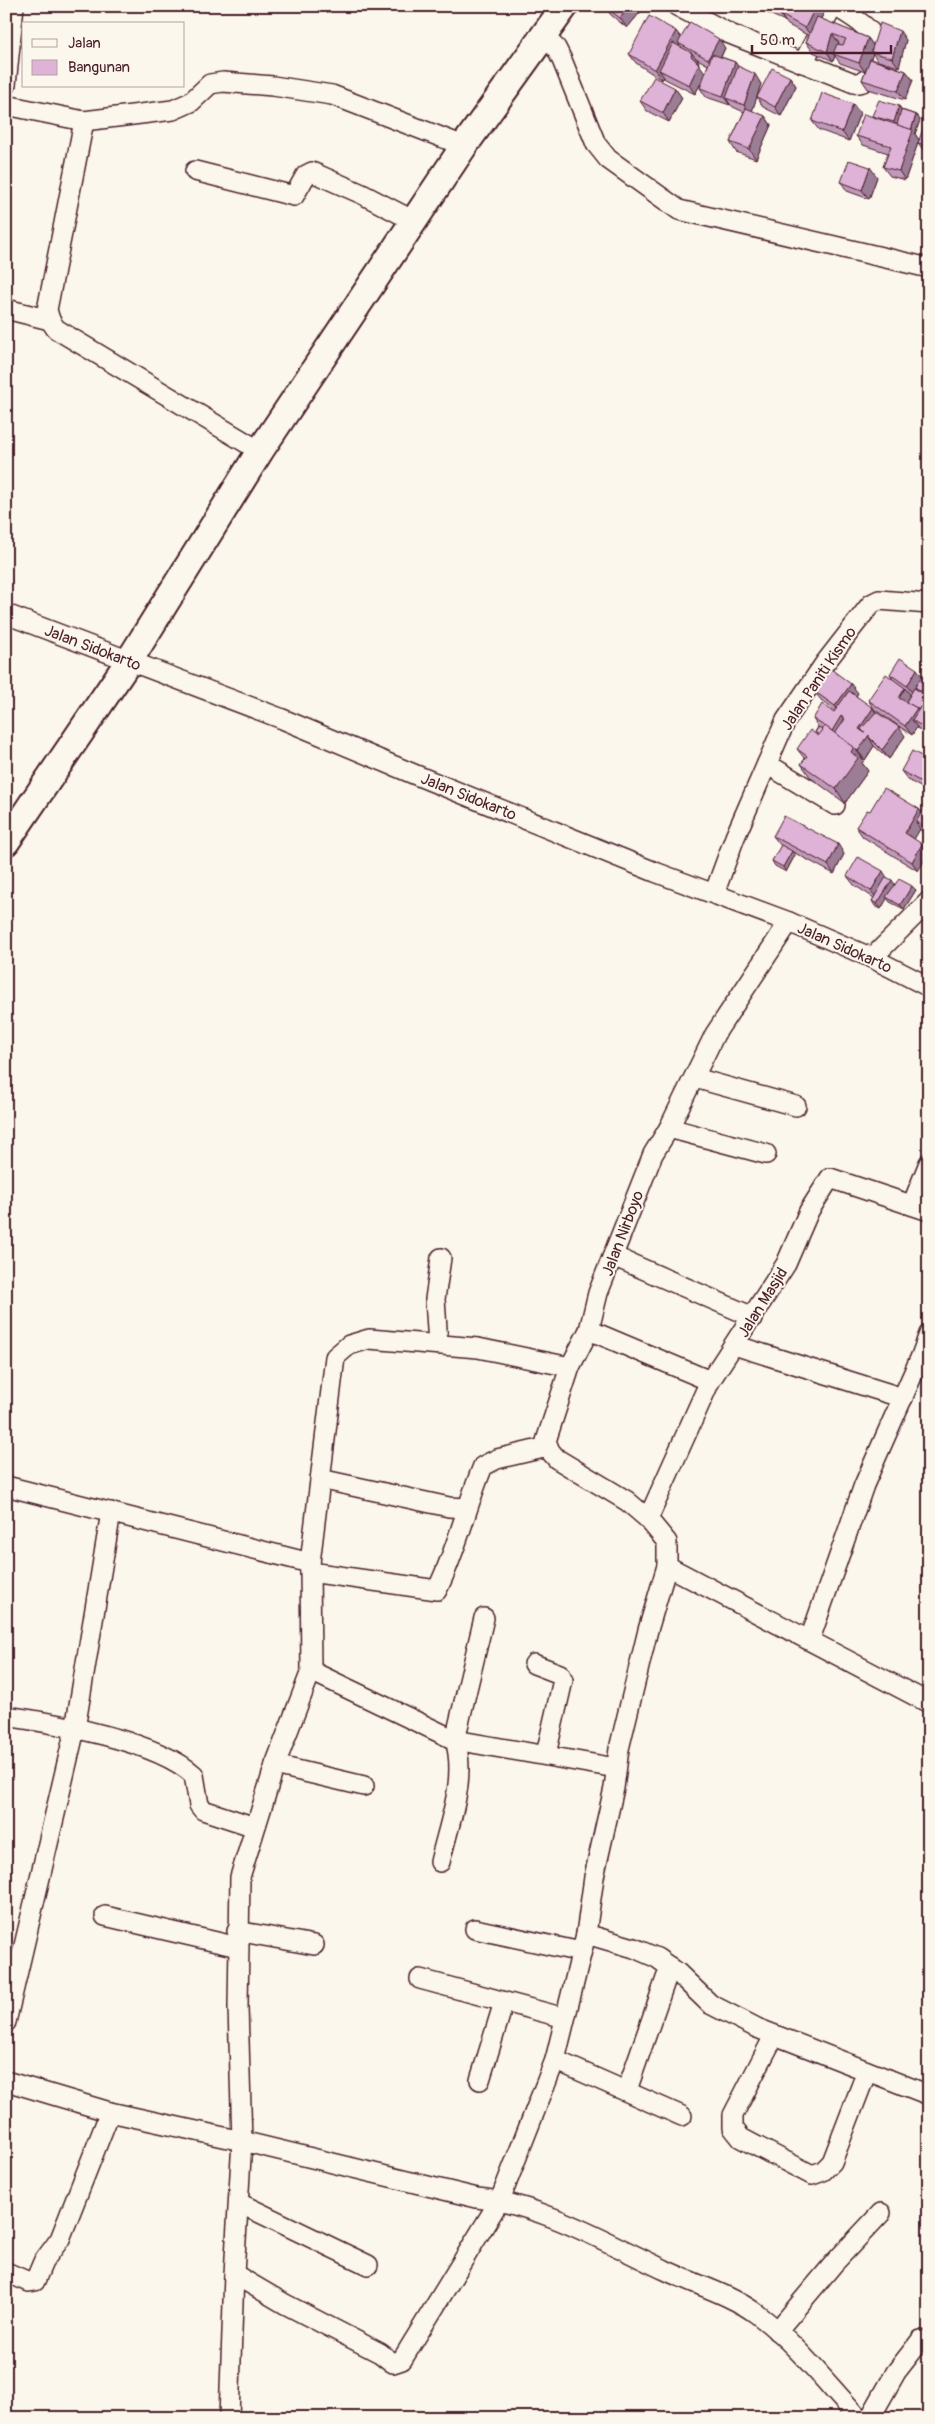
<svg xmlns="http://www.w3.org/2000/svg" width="935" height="2424" viewBox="0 0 935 2424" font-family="Pangolin,sans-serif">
	<rect width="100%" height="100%" fill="#fbf7ec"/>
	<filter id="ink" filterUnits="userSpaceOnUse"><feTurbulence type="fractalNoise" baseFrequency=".02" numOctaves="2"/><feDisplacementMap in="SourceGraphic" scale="10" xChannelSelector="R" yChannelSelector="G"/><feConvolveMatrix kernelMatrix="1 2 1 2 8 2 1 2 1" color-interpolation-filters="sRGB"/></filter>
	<g filter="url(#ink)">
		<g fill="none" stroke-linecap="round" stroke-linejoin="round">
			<!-- minor casing -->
			<g stroke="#4a1f2b" stroke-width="22">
				<g id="minor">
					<path d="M677,6L730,34L854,83C874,85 875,60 878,46C873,27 850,16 835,6"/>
					<path d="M543,36L556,48L562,60L596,144L608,159L679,210L929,268"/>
					<path d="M803,63L833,6"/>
					<path d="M6,85L14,6"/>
					<path d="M6,105L84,121L173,110L191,102L210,84L223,82L273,86L332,95L464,146"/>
					<path d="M84,121L47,310L50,320L56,329L260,451"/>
					<path d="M195,171L294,196L306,175L312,172L362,194L414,221"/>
					<path d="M6,309L50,320"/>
					<path d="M6,614L280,718L416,775L655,872L789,922L872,958L929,987"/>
					<path d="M767,764L835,805"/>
					<path d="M714,894L735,837L786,720L825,663L871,604L879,600L929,604"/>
					<path d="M789,922L715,1034L669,1128L653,1154L598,1293L589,1330L570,1367L546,1441L550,1451L557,1459L627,1501L648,1519L667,1542V1566L648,1630L619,1749L614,1788L594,1877L586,1934L634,1948L657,1958L678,1973L710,2004L757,2028L929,2095"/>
					<path d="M872,958L929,901"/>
					<path d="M695,1078L796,1106"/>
					<path d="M669,1128L766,1154"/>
					<path d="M912,1205L929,1163"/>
					<path d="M613,1256L753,1317"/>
					<path d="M589,1330L710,1381"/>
					<path d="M438,1344L435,1299L441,1258"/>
					<path d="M734,1345L903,1398"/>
					<path d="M320,1479L449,1507L467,1508"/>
					<path d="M6,1486L310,1563"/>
					<path d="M648,1519L710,1381L786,1264L809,1211L830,1178L929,1211"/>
					<path d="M667,1566L929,1703"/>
					<path d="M310,1572L437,1590C457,1550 466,1507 483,1466L497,1459L548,1447"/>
					<path d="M810,1639L864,1485L921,1356L929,1334"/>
					<path d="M534,1664L560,1674L563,1680L546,1754"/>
					<path d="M311,1671L455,1740L616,1768"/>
					<path d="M6,1716C55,1723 158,1741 194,1775L199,1805L203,1810L255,1827"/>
					<path d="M275,1765L364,1786"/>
					<path d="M440,1862C449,1823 467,1779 455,1740L484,1618"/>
					<path d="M105,1916L238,1947"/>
					<path d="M475,1929L581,1952"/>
					<path d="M237,1931L314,1945"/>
					<path d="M420,1979L565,2018"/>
					<path d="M6,2022L75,1729L111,1512"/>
					<path d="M774,2036L733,2115V2128L741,2138L812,2175L823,2171L832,2162L867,2071"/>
					<path d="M555,2060L682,2116"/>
					<path d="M480,2080L504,2002"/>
					<path d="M6,2081L110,2112L242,2141L477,2198C541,2204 607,2243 665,2270C696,2285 730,2294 757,2314C796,2343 826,2383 859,2418"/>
					<path d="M627,2090L670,1967"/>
					<path d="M239,2203L368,2265"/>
					<path d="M6,2272L29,2282L35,2281L43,2262L60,2239L110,2112"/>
					<path d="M234,2274L285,2304L380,2353L393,2363L402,2360L500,2200L555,2060L586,1934"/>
					<path d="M777,2331L835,2262L881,2213"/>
					<path d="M229,2418L234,2274L242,2141L238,2007L240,1877L275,1765L311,1671L310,1563L335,1357L349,1345L369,1339L478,1348L570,1367"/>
					<path d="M870,2418L896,2372L921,2340"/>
				</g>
			</g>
			<!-- secondary casing -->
			<g stroke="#4a1f2b" stroke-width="30">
				<path id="secondary" d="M6,842L129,661L260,451L464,146L565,6"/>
			</g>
			<!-- minor -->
			<use href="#minor" stroke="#fbf7ec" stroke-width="19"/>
			<!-- secondary -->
			<use href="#secondary" stroke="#fbf7ec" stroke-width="26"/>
		</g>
		<!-- wall -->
		<g fill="#c09ab9" stroke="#4a1f2b" fill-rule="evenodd">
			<path d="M604,6H639L642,10L627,28L611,15Z"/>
			<path d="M694,6H709L707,11Z"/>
			<path d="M756,6H827L821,19L868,38L873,45L906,40L899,67L878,61L873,54L870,59L906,71L913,80L905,100L868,89L862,80L865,72L840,63L835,56L833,61L813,52L806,42L809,36L788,25L785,21L758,9Z"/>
			<path d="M681,38L725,48L721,57L735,62L738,67L761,84L752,111L765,116L771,125L756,159L736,152L730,142L744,112L733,107L730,104V105L706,97L700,88L703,79L695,94L665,79L664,77L662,80L636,63L629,54ZM696,58L708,65L705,73L698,64L699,62Z"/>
			<path d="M790,77L796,86L781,116L763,107L757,97Z"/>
			<path d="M675,88L682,98L669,122L647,111L640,101Z"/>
			<path d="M899,106L902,110L916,115L920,120L915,134L919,140L905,180L890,176L883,167L888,153L863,145L856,136L873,117Z"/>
			<path d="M860,113L849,141L819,130L812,121Z"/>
			<path d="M929,124V153L925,152L918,143Z"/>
			<path d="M877,177L869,199L847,191L841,182Z"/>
			<path d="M890,674L929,677V736L918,729L917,727L912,735L875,710L868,700L893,679Z"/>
			<path d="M814,691L858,693L856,696L905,736L889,759L874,746L865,760L861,757L864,761L862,763L868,771L845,803L811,778L801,764L805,759L797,749L817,735L815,732L818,727L813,719L834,712L835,711L821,700Z"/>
			<path d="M929,760V792L908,780L901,771Z"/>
			<path d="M929,804V836L922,832L920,829L914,839L918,871L863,837L856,827L870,811L919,809L922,813Z"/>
			<path d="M773,836L844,854L834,874L793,852L795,855L786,872L775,866L772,861L781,846Z"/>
			<path d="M847,876L886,877L895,885L916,890L904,909L890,902L887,898L881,909L875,906L872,901L874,898L854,885Z"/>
		</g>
		<!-- shaded-wall -->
		<g fill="#9c7d96" stroke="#4a1f2b">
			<path d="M630,6H639L642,10L627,28L620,18Z"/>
			<path d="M704,6H709L707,11Z"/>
			<path d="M782,6H793L781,15L785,22L779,12Z"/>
			<path d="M816,6H827L812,37L805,28Z"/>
			<path d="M676,31L683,40L678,43L680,45L665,73L659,70L664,77L662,80L655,70Z"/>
			<path d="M900,31L906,40L899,67L892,58Z"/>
			<path d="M832,34L839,43L835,55L833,54L835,56L833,61L827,52Z"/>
			<path d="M868,38L875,48L871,52L873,54L865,72L859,63Z"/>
			<path d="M719,39L725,48L715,68L708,59Z"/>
			<path d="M692,53L699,62L697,66L691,56Z"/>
			<path d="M735,62L742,72L726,98L730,104V105L723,96Z"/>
			<path d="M699,64L706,74L695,94L689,85Z"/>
			<path d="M906,71L913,80L905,100L898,91Z"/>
			<path d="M755,74L761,84L751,115L744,105Z"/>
			<path d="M790,77L796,86L781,116L775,107Z"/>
			<path d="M675,88L682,98L669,122L663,113Z"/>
			<path d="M853,104L860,113L849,141L842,132Z"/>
			<path d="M899,106L902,111L897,127L894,122Z"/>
			<path d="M916,115L920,120L915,134L919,140L905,180L899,171Z"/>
			<path d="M765,116L771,125L756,159L749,149Z"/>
			<path d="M870,167L877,177L869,199L862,190Z"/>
			<path d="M917,669L924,679L915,687L917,690L914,695L907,686Z"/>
			<path d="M851,684L858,693L841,716L835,706Z"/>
			<path d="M905,688L912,697L907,704L899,698Z"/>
			<path d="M929,701V711L922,713Z"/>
			<path d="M873,708L879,718L866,737L859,729Z"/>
			<path d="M917,708L924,718L912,720L917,727L912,735L905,726Z"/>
			<path d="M841,716L848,726L840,738L831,732Z"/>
			<path d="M899,727L905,736L889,759L882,750Z"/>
			<path d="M869,735V737L874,746L865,760L858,751Z"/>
			<path d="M854,747L864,761L862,763L868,771L845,803L836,789L851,752Z"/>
			<path d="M919,809L926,819L916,822L920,829L912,843L905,833Z"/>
			<path d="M838,844L844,854L834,874L828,865Z"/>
			<path d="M922,844L929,854L918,871L912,862Z"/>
			<path d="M792,851L795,855L786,872L783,867Z"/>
			<path d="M883,871L889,881L878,900L871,891Z"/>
			<path d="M892,880L895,885L881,909L877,904Z"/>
			<path d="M912,886L916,890L904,909L900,905Z"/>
		</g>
		<!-- building -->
		<g fill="#dfb3d7" stroke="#4a1f2b">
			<path d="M604,6H630L620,18Z"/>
			<path d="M766,6H782L779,12Z"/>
			<path d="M785,6H816L805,28L781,15Z"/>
			<path d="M649,16L676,31L655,70L629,54Z"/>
			<path d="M817,17L868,38L859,63L833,54L837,44L843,45L846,39L832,34L827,52L806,42Z"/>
			<path d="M690,22L719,39L708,59L678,43Z"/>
			<path d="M880,23L900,31L892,58L871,52Z"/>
			<path d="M673,43L692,53L691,56L699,64L689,85L659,70Z"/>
			<path d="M712,54L735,62L723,96L700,88Z"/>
			<path d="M870,59L906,71L898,91L862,80Z"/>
			<path d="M738,66L755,74L744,105L726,98Z"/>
			<path d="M772,68L790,77L775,107L757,97Z"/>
			<path d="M654,77L675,88L663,113L640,101Z"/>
			<path d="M822,93L853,104L842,132L812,121Z"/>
			<path d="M879,100L899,106L894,122L872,116Z"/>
			<path d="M746,108L765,116L749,149L730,142Z"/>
			<path d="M901,110L916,115L911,130L897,125Z"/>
			<path d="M864,114L913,130L899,171L883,167L891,146L856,136Z"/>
			<path d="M925,123L929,124V146L918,143Z"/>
			<path d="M849,160L870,167L862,190L841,182Z"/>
			<path d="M900,658L917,669L907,686L890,674Z"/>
			<path d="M831,669L851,684L835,706L814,691Z"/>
			<path d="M886,674L905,688L899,698L917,708L905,726L868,700Z"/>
			<path d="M923,674L929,677V696L915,687Z"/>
			<path d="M914,688L929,697V701L924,709L921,706L918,710L917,708L906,702Z"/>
			<path d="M849,691L873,708L859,729L865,733L861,729L876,712L899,727L882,750L869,737V735L858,751L835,734L845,719L841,716L832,731L813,719L822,704L834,712Z"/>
			<path d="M921,706L929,712V731L912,720Z"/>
			<path d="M825,726L854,747L851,752L858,758L836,789L801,764L807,756L797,749L810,730L818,736Z"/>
			<path d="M819,727L823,730L819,735L815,732Z"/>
			<path d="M912,751L929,760V782L927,785L901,771Z"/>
			<path d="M884,788L919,809L905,833L922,844L912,862L856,827L867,810L870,811Z"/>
			<path d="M927,803L929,804V831L916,822Z"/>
			<path d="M784,816L838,844L828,865L773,836Z"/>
			<path d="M781,845L792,851L783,867L772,861Z"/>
			<path d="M858,857L883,871L871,891L847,876Z"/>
			<path d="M886,877L892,880L877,904L872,901Z"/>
			<path d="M899,879L912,886L900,905L886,897Z"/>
		</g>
	</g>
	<g text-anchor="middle" stroke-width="4" stroke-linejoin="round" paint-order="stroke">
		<!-- street labels -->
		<g font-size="16" fill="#4a1f2b" stroke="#fbf7ec">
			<text transform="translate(93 647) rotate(21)" y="6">Jalan Sidokarto</text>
			<text transform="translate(818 678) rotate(-56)" y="6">Jalan Paniti Kismo</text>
			<text transform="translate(469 796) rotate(22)" y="6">Jalan Sidokarto</text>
			<text transform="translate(845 947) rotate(24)" y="6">Jalan Sidokarto</text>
			<text transform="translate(622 1233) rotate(-69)" y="6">Jalan Nirboyo</text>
			<text transform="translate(762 1302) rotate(-58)" y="6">Jalan Masjid</text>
		</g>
	</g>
	<!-- margin -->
	<rect width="935" height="2424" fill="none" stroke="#fbf7ec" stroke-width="25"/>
	<rect x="12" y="12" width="910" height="2399" fill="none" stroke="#4a1f2b" stroke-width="2" filter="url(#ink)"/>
	<!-- legend -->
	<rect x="22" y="22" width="162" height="65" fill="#fbf7ec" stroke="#b4a19f"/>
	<rect x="32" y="39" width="25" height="8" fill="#fbf7ec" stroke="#b4a19f"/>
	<text x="68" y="48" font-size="15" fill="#4a1f2b">Jalan</text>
	<rect x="32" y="60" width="25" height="15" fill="#dfb3d7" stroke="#b4a19f"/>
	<text x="68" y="72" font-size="15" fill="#4a1f2b">Bangunan</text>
	<!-- scale -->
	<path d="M752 45v8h139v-8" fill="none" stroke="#4a1f2b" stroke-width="2.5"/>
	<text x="760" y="45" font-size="15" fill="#4a1f2b" stroke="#fbf7ec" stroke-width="4" paint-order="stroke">50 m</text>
</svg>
